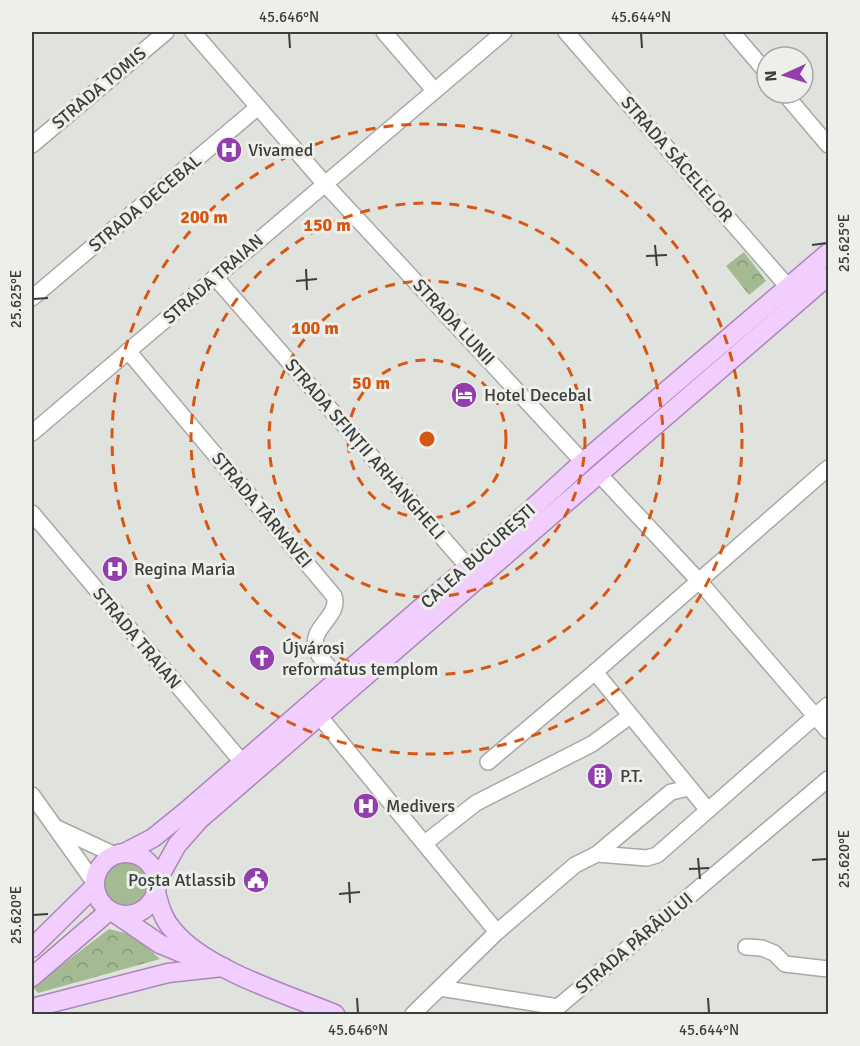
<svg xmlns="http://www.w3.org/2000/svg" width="860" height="1046" viewBox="0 0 860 1046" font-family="Signika,sans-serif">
	<defs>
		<pattern id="park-crowns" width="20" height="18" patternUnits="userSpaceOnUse" patternTransform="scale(1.5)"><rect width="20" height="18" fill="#a3ba93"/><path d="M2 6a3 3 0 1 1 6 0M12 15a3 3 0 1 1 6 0" fill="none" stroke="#869879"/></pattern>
	</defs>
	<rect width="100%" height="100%" fill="#e0e2de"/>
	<!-- green -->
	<circle fill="#a3ba93" cx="126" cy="884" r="22"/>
	<!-- park -->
	<g fill="url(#park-crowns)">
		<path d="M744,252L766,281L749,295L726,266Z"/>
		<path d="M109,929L133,935L160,959L38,993L33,987Z"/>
	</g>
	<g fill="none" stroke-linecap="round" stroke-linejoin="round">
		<!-- minor casing -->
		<g stroke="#a7a9a6" stroke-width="18">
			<g id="minor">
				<path d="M193,32L324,183L583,462"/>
				<path d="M384,32L434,90"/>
				<path d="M566,32L788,287"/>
				<path d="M732,32L767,73"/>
				<path d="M784,93L828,145"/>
				<path d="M32,145L166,32"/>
				<path d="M215,277L468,567"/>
				<path d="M32,298L258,107"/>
				<path d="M128,351L334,596C341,616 310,627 316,648C318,658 332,669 338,678"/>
				<path d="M32,433L504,32"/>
				<path d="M598,473L699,581L828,731"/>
				<path d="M32,513L242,762"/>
				<path d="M595,672L707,809"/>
				<path d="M320,717L497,932"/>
				<path d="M488,762L595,672L828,468"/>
				<path d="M32,795L94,882"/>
				<path d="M57,828L115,855"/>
				<path d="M425,843L476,803L592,744L630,716"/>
				<path d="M597,854L647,858L657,855L828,705"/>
				<path d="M746,947L762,948L774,953L785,964L828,969"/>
				<path d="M440,988L558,1007L828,779"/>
				<path d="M413,1014L497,932L575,865L597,854L671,792L689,788"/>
			</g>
		</g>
		<!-- major casing -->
		<g stroke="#ac86b9" stroke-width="21">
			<g id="major">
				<circle cx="126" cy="884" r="31"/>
				<path d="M124,853L153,838L184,813L468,567L583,462L828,253"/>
				<path d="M157,881L177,845L199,820L828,276"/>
				<path d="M156,893C160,907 163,919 173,930C204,969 288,995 335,1014"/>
				<path d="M116,914L160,944L201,961"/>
				<path d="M32,948L95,886"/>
				<path d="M32,977L109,911"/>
				<path d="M32,1008L168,973L223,967"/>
			</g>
		</g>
		<!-- minor -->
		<use href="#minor" stroke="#fff" stroke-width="15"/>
		<!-- major -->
		<use href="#major" stroke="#f2cefe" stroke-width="18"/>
	</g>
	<!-- ticks -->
	<path fill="none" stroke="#3c3d3c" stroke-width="2" d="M289,33L290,48M641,33L642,48M655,245L657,266M812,245L827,243M646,256L667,255M306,269L307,290M296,281L317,279M33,299L48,298M698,858L700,879M812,860L827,859M689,869L709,868M349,882L350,903M339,894L360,892M33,915L48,914M357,998L358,1013M708,998L709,1013"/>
	<!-- distance rings -->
	<g fill="none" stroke="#d75611" stroke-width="3" stroke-dasharray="10 8">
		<circle cx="427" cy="439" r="79"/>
		<circle cx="427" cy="439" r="158"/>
		<circle cx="427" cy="439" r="236"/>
		<circle cx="427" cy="439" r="315"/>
	</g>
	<!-- icons -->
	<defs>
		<g id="hospital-disc" transform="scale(1.35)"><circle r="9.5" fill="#923eac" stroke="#edefeb"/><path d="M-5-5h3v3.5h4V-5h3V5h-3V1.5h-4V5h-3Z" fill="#fff"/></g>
		<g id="hotel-disc" transform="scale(1.35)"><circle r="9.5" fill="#923eac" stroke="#edefeb"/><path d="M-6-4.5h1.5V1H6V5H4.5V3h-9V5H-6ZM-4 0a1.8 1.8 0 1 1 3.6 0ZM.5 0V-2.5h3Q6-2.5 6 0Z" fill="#fff"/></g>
		<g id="church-disc" transform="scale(1.35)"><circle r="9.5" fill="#923eac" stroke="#edefeb"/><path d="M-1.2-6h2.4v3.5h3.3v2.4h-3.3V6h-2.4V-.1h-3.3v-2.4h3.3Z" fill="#fff"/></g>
		<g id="building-disc" transform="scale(1.35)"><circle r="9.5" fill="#923eac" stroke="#edefeb"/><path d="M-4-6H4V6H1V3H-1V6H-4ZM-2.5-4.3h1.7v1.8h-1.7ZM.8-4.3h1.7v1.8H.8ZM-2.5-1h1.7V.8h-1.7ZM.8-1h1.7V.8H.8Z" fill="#fff"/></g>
		<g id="civic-disc" transform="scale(1.35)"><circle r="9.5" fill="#923eac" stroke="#edefeb"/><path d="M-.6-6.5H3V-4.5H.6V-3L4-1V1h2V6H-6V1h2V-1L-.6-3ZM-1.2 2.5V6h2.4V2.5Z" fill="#fff"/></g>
	</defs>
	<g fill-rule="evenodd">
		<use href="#hospital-disc" x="229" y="150"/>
		<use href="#hotel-disc" x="464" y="395"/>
		<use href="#hospital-disc" x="115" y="569"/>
		<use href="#church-disc" x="262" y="658"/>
		<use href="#building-disc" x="600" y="776"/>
		<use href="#hospital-disc" x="366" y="806"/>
		<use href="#civic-disc" x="256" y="880"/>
	</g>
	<g text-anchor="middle" stroke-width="6" stroke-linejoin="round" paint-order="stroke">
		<!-- street labels -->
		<g font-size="18" fill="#3c3d3c" stroke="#edefeb">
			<text transform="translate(99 88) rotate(-40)" y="6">STRADA TOMIS</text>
			<text transform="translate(677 159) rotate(49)" y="6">STRADA SĂCELELOR</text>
			<text transform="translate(145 203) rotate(-40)" y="6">STRADA DECEBAL</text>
			<text transform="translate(213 279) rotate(-41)" y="6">STRADA TRAIAN</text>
			<text transform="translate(454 322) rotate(47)" y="6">STRADA LUNII</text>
			<text transform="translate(365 449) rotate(49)" y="6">STRADA SFINȚII ARHANGHELI</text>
			<text transform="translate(262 510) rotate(50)" y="6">STRADA TÂRNAVEI</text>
			<text transform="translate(478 556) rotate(-42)" y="6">CALEA BUCUREȘTI</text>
			<text transform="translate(137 638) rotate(50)" y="6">STRADA TRAIAN</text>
			<text transform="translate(634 943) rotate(-40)" y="6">STRADA PÂRÂULUI</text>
		</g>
		<!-- poi labels -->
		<g font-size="18" fill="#3c3d3c" stroke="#edefeb" text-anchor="start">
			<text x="248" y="156">Vivamed</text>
			<text x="484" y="401">Hotel Decebal</text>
			<text x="134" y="575">Regina Maria</text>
			<text x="282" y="654">Újvárosi<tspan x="282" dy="21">református templom</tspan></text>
			<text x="620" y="782">P.T.</text>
			<text x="386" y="812">Medivers</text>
			<text x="236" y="886" text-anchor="end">Poșta Atlassib</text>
		</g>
	</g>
	<circle cx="427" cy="439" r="9" fill="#d75611" stroke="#edefeb" stroke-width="3"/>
	<g font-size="18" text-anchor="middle" font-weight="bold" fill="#d75611" stroke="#edefeb" stroke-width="6" stroke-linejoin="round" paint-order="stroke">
		<text x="204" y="223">200 m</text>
		<text x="327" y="231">150 m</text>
		<text x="315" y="334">100 m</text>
		<text x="371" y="389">50 m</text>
	</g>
	<!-- border -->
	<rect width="860" height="1046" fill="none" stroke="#edefeb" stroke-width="66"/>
	<!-- north arrow -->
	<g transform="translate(785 75) rotate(266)"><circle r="28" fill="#edefeb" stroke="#a6a8a5" stroke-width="1.5"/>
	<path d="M0-4.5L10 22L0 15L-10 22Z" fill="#923eac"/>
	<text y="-9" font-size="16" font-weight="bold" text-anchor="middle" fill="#3c3d3c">N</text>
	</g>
	<rect x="33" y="33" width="794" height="980" fill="none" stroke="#3c3d3c" stroke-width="2"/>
	<g font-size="15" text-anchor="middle" fill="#3c3d3c">
		<text x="289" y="22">45.646°N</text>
		<text x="641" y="22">45.644°N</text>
		<text transform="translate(844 243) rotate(-90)" y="5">25.625°E</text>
		<text transform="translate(16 299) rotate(-90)" y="5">25.625°E</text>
		<text transform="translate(844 859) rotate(-90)" y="5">25.620°E</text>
		<text transform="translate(16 915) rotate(-90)" y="5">25.620°E</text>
		<text x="358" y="1035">45.646°N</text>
		<text x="709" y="1035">45.644°N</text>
	</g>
</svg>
